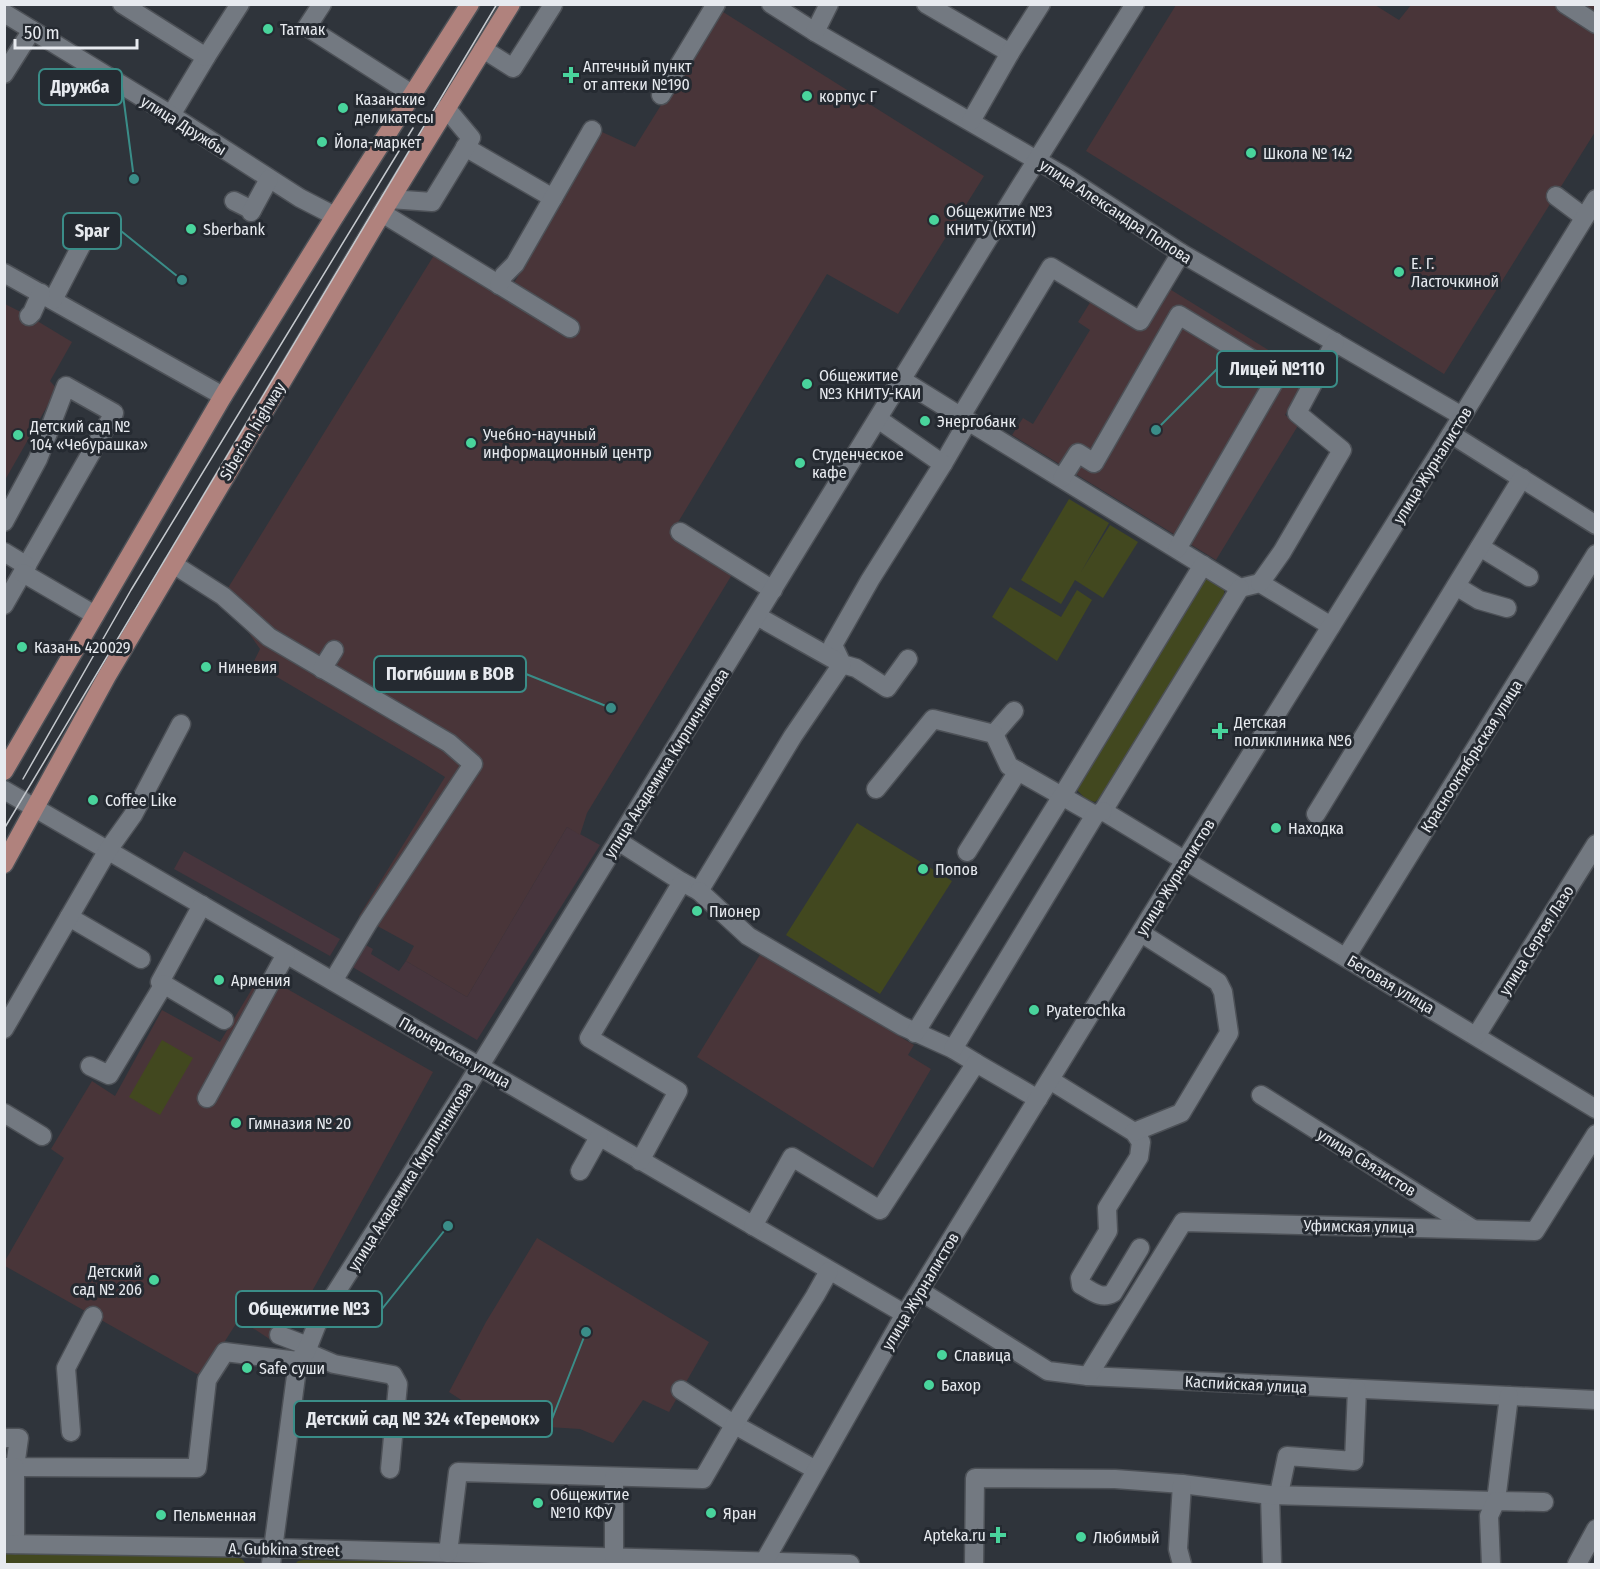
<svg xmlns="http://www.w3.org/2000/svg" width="1600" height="1569" viewBox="0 0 1600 1569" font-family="'Fira Sans Condensed',sans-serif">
	<rect width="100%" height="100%" fill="#2f343b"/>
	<!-- commercial -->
	<g fill="#47353d">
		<path d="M567,827L600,845L477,1040L349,965L362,943L373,949L371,954L399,971L406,961L467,997Z"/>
		<path d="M184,851L340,939L330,956L174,869Z"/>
	</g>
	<!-- education -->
	<g fill="#493539">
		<path d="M1176,5H1375L1399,20L1411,5H1595V132L1444,374L1086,151Z"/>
		<path d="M720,10L984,176L898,314L827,274L671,534L733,573L587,813L580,835L567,827L467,997L406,961L414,946L359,916L445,777L423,763L253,663L260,649L223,596L436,252L507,295L602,132L635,147Z"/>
		<path d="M1168,288L1309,375L1285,415L1299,424L1216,560L1012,435L1023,418L1033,424L1090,330L1078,322L1091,301L1141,331Z"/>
		<path d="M5,304L29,316L72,342L50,381L57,389L5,480Z"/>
		<path d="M761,953L914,1045L908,1055L931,1069L873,1168L697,1057Z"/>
		<path d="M261,974L433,1072L310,1295L304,1294L274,1342L239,1319L206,1371L197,1374L5,1266V1261L64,1158L51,1149L92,1081L115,1096L162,1010L220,1042Z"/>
		<path d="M537,1238L709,1342L669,1412L643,1400L613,1443L580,1429L498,1424L449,1392L486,1322Z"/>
	</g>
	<!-- green -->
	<g fill="#42481f">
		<path d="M1069,499L1109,523L1081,572L1110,525L1138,542L1103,598L1075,580L1061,604L1021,580Z"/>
		<path d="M1205,575L1225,586L1224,594L1119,771L1104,794L1095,802L1086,799L1078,791V781Z"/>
		<path d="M1010,587L1061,617L1077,590L1092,600L1057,661L992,617Z"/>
		<path d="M857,823L952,881L880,994L786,935Z"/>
		<path d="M162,1040L193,1058L160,1115L129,1097Z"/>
		<path d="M5,1553L235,1557L242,1559L246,1564H5Z"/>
		<path d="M304,1560L518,1564H295L298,1561Z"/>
	</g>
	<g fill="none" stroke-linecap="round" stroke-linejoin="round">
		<!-- minor casing -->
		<g stroke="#4d5157" stroke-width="21">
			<g id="minor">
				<path d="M122,4L206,57L171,115"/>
				<path d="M322,4L307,27L412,94"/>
				<path d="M771,4L815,32L1064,176L1181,253L1462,416"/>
				<path d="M926,4L1010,53"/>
				<path d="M1565,4L1596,24"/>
				<path d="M4,13L171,115L300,198L335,216"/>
				<path d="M815,32L829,4"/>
				<path d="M483,49L513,68L553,5L552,4"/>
				<path d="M206,57L240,4"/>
				<path d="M4,74L32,30"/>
				<path d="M661,95L716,4"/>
				<path d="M971,121L1010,53L1041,4"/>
				<path d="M465,147L553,198"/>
				<path d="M1556,196L1584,217"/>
				<path d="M390,199L432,202L471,138L446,108"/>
				<path d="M234,201L252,210"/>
				<path d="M251,212L269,179"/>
				<path d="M382,213L570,328"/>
				<path d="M4,273L223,396"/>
				<path d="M499,285L504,275L515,264L592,130"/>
				<path d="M53,300L81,246"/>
				<path d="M29,316L32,313L41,293"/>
				<path d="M902,380L968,421L943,464"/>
				<path d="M961,416L1051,267L1140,321L1181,253"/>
				<path d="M878,419L943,464L870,580L833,645L842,664L856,668L887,688L908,659"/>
				<path d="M968,421L1240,588L1260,583L1331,626"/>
				<path d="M1451,434L1596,525"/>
				<path d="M1062,478L1078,453L1094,463L1179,315L1278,375L1177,549"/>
				<path d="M4,522L38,459L66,386L114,413L4,605"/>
				<path d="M680,532L773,590"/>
				<path d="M1480,547L1529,577"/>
				<path d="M4,552L27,566"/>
				<path d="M173,564L223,596L269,637L449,743L473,764L369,921L333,981"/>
				<path d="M23,573L95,615"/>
				<path d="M1260,583L1282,552L1342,450L1297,413L1335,342"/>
				<path d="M1456,586L1479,600L1507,608"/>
				<path d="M1240,588L1103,811L1596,1109"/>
				<path d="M322,669L334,650"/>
				<path d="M994,734L1014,711"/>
				<path d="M876,789L933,719L994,734L1009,766L1018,771"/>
				<path d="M4,790L905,1314"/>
				<path d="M1316,814L1522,478"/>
				<path d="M618,841L682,882L699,891L793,736L842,664L757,616"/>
				<path d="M967,852L1018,771L1095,815"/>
				<path d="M699,891L748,936L902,1026L953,1049L976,1063"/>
				<path d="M202,905L160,982L224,1020"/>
				<path d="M69,917L141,959"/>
				<path d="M1346,957L1596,554"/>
				<path d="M4,1029L108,850L133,815L181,724"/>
				<path d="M915,1033L1062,796L1203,565"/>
				<path d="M1476,1036L1596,844"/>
				<path d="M953,1049L1095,815L1103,811"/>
				<path d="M90,1066L109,1075L164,984"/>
				<path d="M1050,1080L1134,1132L1141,1142L1139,1157L1107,1208L1108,1231L1080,1278L1081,1285C1092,1291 1101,1300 1113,1293L1140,1248"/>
				<path d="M1261,1095L1473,1229"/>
				<path d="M207,1098L286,954"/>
				<path d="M4,1113L42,1136"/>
				<path d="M1134,1132L1181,1113L1229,1033L1223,992L1218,982L1141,933"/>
				<path d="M640,1161L678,1091L589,1038L682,882"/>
				<path d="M580,1171L599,1137"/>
				<path d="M753,1226L792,1157L880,1210L976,1063L1038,1099"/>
				<path d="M920,1291L1048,1371L1088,1376L1596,1400"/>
				<path d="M279,1335L308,1346"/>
				<path d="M306,1352L334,1364L393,1375L398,1384L390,1469"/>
				<path d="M1088,1376L1183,1222L1535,1231L1596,1134"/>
				<path d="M681,1390L735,1425L816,1470"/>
				<path d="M71,1432L66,1368L93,1316"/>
				<path d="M4,1438H19L15,1467L197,1468L207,1380L225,1352L298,1361"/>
				<path d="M4,1467H15V1544"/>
				<path d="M1279,1494L1287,1456L1354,1461L1357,1389"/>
				<path d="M1270,1495L1272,1564"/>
				<path d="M4,1544L273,1548L850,1564"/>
				<path d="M448,1553L458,1472L703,1479L740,1415L815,1296L829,1271"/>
				<path d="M614,1557V1477"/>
				<path d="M271,1564L298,1361L306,1352L319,1319L468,1085L1018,190L1135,4"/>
				<path d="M764,1564V1562L905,1314L1197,841L1451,434L1596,199"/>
				<path d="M974,1564L975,1478L1115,1479L1182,1484L1270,1495L1496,1501L1509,1396"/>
				<path d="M1182,1564L1178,1549L1182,1484"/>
				<path d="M1491,1564L1489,1516L1496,1501L1544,1502"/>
				<path d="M1577,1564L1596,1529"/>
			</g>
		</g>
		<!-- major casing -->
		<g stroke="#4d5157" stroke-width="21">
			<g id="major">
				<path d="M4,771L223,396L335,216L470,4"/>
				<path d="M4,864L107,676L382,213L511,4"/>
			</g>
		</g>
		<!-- minor -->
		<use href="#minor" stroke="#737981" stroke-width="18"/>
		<!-- major -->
		<use href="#major" stroke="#b0827d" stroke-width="18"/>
		<!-- tram -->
		<g stroke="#c5c9ce" stroke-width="1.5">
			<path d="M23,779L131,590L413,128"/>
			<path d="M4,829L497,4"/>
		</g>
	</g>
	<!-- markers -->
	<g fill="#49d49c" stroke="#252a31" stroke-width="2">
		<circle cx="268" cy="29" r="6"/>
		<path d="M568 66h6v6h6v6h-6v6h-6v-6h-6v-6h6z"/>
		<circle cx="807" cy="96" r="6"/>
		<circle cx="343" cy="108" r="6"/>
		<circle cx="322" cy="142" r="6"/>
		<circle cx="1251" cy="153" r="6"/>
		<circle cx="934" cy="220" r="6"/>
		<circle cx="191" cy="229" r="6"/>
		<circle cx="1399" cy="272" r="6"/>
		<circle cx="807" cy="384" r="6"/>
		<circle cx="925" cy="421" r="6"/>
		<circle cx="18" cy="435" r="6"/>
		<circle cx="471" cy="443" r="6"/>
		<circle cx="800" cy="463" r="6"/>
		<circle cx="22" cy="647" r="6"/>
		<circle cx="206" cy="667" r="6"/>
		<path d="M1217 722h6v6h6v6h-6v6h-6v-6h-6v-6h6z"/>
		<circle cx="93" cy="800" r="6"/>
		<circle cx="1276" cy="828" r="6"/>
		<circle cx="923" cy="869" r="6"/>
		<circle cx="697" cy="911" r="6"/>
		<circle cx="219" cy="980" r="6"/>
		<circle cx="1034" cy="1010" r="6"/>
		<circle cx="236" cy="1123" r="6"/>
		<circle cx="154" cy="1280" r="6"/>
		<circle cx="942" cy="1355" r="6"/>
		<circle cx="247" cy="1368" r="6"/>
		<circle cx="929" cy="1385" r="6"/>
		<circle cx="538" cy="1503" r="6"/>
		<circle cx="711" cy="1513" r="6"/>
		<circle cx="161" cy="1515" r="6"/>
		<path d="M995 1526h6v6h6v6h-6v6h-6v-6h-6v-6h6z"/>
		<circle cx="1081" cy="1537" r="6"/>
	</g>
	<g text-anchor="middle" stroke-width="6" stroke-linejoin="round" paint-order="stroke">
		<!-- poi labels -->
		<g font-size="16" fill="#e7eaef" stroke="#252a31" text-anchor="start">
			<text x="280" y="35">Татмак</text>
			<text x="583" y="72">Аптечный пункт<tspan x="583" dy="18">от аптеки №190</tspan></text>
			<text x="819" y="102">корпус Г</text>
			<text x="355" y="105">Казанские<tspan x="355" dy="18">деликатесы</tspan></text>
			<text x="334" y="148">Йола-маркет</text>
			<text x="1263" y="159">Школа № 142</text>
			<text x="946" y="217">Общежитие №3<tspan x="946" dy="18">КНИТУ (КХТИ)</tspan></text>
			<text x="203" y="235">Sberbank</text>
			<text x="1411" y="269">Е. Г.<tspan x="1411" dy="18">Ласточкиной</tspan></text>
			<text x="819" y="381">Общежитие<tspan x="819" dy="18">№3 КНИТУ-КАИ</tspan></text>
			<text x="937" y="427">Энергобанк</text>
			<text x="30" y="432">Детский сад №<tspan x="30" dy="18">104 «Чебурашка»</tspan></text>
			<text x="483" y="440">Учебно-научный<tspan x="483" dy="18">информационный центр</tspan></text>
			<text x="812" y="460">Студенческое<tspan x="812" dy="18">кафе</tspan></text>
			<text x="34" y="653">Казань 420029</text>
			<text x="218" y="673">Ниневия</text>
			<text x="1234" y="728">Детская<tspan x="1234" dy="18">поликлиника №6</tspan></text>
			<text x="105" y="806">Coffee Like</text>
			<text x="1288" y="834">Находка</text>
			<text x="935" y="875">Попов</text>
			<text x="709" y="917">Пионер</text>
			<text x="231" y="986">Армения</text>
			<text x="1046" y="1016">Pyaterochka</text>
			<text x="248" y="1129">Гимназия № 20</text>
			<text x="142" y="1277" text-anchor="end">Детский<tspan x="142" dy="18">сад № 206</tspan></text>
			<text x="954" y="1361">Славица</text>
			<text x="259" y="1374">Safe суши</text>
			<text x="941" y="1391">Бахор</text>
			<text x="550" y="1500">Общежитие<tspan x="550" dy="18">№10 КФУ</tspan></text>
			<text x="723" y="1519">Яран</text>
			<text x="173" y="1521">Пельменная</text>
			<text x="986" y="1541" text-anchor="end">Apteka.ru</text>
			<text x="1093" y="1543">Любимый</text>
		</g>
		<!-- street labels -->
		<g font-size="16" fill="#e7eaef" stroke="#252a31">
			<text transform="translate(184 125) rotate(32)" y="6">улица Дружбы</text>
			<text transform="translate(1116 211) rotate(33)" y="6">улица Александра Попова</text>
			<text transform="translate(252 431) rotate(-59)" y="6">Siberian highway</text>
			<text transform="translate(1432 465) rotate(-58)" y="6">улица Журналистов</text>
			<text transform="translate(1471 756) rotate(-58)" y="6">Краснооктябрьская улица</text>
			<text transform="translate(666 763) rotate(-58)" y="6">улица Академика Кирпичникова</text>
			<text transform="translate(1175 877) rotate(-58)" y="6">улица Журналистов</text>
			<text transform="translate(1536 940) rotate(-58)" y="6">улица Сергея Лазо</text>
			<text transform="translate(1391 984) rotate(31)" y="6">Беговая улица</text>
			<text transform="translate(455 1052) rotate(30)" y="6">Пионерская улица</text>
			<text transform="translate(1367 1162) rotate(32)" y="6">улица Связистов</text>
			<text transform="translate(410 1176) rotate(-58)" y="6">улица Академика Кирпичникова</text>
			<text transform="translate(1359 1226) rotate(1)" y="6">Уфимская улица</text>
			<text transform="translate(920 1291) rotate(-59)" y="6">улица Журналистов</text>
			<text transform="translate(1246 1384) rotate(3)" y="6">Каспийская улица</text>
			<text transform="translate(284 1549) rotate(1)" y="6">A. Gubkina street</text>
		</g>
	</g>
	<!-- callouts -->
	<path fill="none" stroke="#3a8d88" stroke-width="2" d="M134 179L122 87M182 280L121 231M1156 430L1217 369M611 708L526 674M448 1226L382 1309M586 1332L552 1419"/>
	<g fill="#3a8d88" stroke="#252a31" stroke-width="2">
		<circle cx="134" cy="179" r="6"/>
		<circle cx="182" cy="280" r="6"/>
		<circle cx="1156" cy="430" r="6"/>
		<circle cx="611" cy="708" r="6"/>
		<circle cx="448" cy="1226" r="6"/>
		<circle cx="586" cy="1332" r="6"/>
	</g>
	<g fill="#252a31" stroke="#3a8d88" stroke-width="2">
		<rect x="39" y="69" width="83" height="36" rx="6"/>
		<rect x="63" y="213" width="58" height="36" rx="6"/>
		<rect x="1217" y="351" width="120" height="36" rx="6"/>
		<rect x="374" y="656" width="152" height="36" rx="6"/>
		<rect x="236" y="1291" width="146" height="36" rx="6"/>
		<rect x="294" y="1401" width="258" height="36" rx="6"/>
	</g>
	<g font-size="18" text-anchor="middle" font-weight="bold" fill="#e7eaef">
		<text x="80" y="93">Дружба</text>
		<text x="92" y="237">Spar</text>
		<text x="1277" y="375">Лицей №110</text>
		<text x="450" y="680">Погибшим в ВОВ</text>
		<text x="309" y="1315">Общежитие №3</text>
		<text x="423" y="1425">Детский сад № 324 «Теремок»</text>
	</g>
	<!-- border -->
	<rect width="1600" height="1569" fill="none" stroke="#e7eaef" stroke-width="12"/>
	<!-- scale -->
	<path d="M15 39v9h122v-9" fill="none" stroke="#e7eaef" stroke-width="3"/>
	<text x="24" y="39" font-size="18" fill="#e7eaef" stroke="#252a31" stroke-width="4.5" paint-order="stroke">50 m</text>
</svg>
